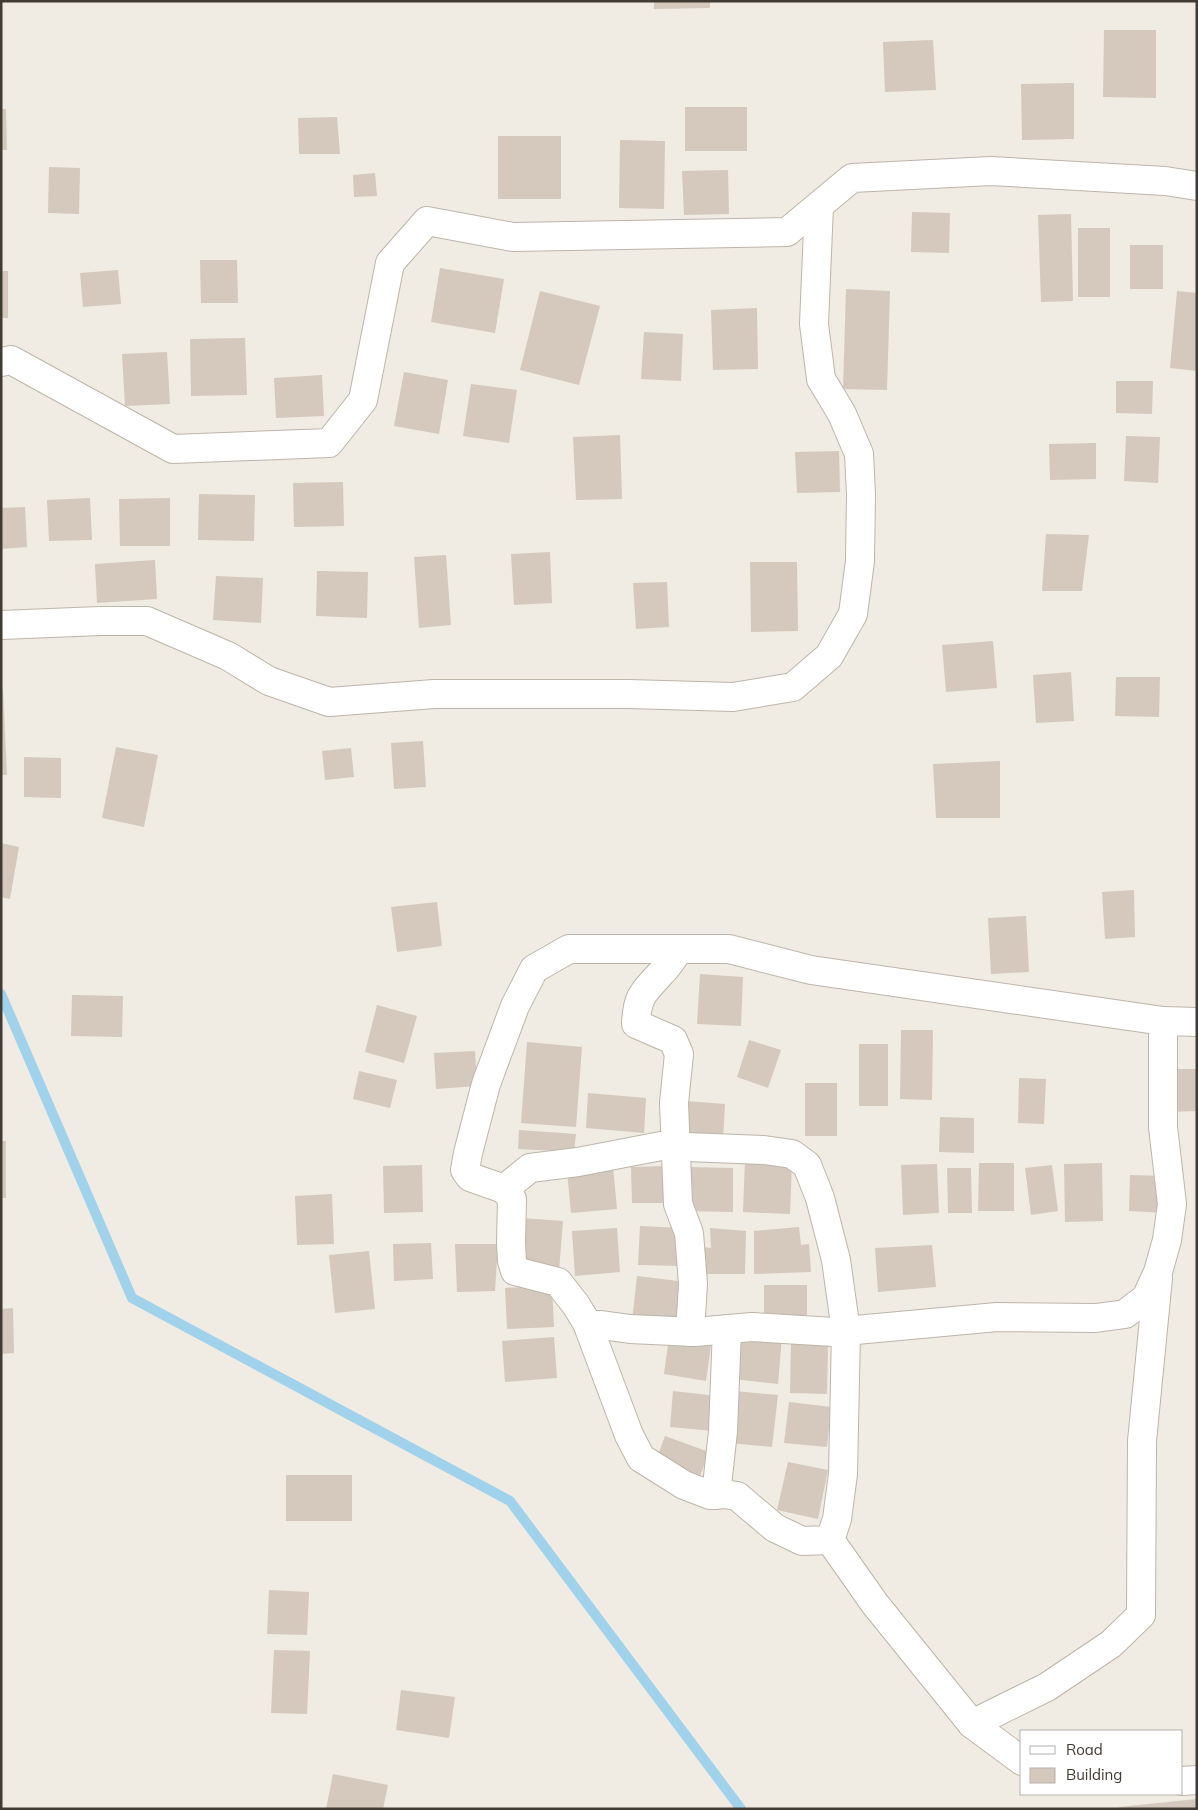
<svg xmlns="http://www.w3.org/2000/svg" width="1198" height="1810" viewBox="0 0 1198 1810" font-family="Mulish,sans-serif">
	<rect width="100%" height="100%" fill="#f0ebe3"/>
	<g fill="none" stroke-linecap="round" stroke-linejoin="round">
		<!-- stream -->
		<path stroke="#a0d2ec" stroke-width="10" d="M1,994L132,1298L510,1501L741,1809"/>
	</g>
	<!-- building -->
	<g fill="#d4c9bc">
		<path d="M654,1H710V8L654,9Z"/>
		<path d="M1104,30H1156V98L1103,97Z"/>
		<path d="M933,40L936,90L885,92L883,42Z"/>
		<path d="M1074,83V139L1022,140L1021,84Z"/>
		<rect x="685" y="107" width="62" height="44"/>
		<path d="M1,109H6L7,150H1Z"/>
		<path d="M337,117L340,154H299L298,118Z"/>
		<rect x="498" y="136" width="63" height="63"/>
		<path d="M620,140L665,141L664,209L619,208Z"/>
		<path d="M49,167L80,168L79,214L48,213Z"/>
		<path d="M728,170L729,214L684,215L682,171Z"/>
		<path d="M375,173L377,196L354,197L353,175Z"/>
		<path d="M912,212L950,213L949,253L911,252Z"/>
		<path d="M1071,214L1073,301L1041,302L1038,215Z"/>
		<rect x="1078" y="228" width="32" height="69"/>
		<rect x="1130" y="245" width="33" height="44"/>
		<path d="M200,260H237L238,303H201Z"/>
		<path d="M440,268L504,279L495,333L431,322Z"/>
		<path d="M118,270L121,304L83,307L80,273Z"/>
		<rect x="1" y="271" width="7" height="47"/>
		<path d="M846,289L890,291L887,390L843,389Z"/>
		<path d="M540,291L600,306L579,385L520,370Z"/>
		<path d="M1177,291L1197,293V371L1170,368Z"/>
		<path d="M757,308L758,369L713,370L711,310Z"/>
		<path d="M644,332L683,334L681,381L641,379Z"/>
		<path d="M245,338L247,395L191,396L190,339Z"/>
		<path d="M167,352L170,404L125,406L122,354Z"/>
		<path d="M404,372L448,380L439,434L394,426Z"/>
		<path d="M322,375L324,416L276,418L274,378Z"/>
		<path d="M1116,381H1153L1152,414L1116,413Z"/>
		<path d="M471,384L517,390L509,443L463,436Z"/>
		<path d="M620,435L622,499L576,500L573,437Z"/>
		<path d="M1126,436L1160,437L1158,483L1124,481Z"/>
		<path d="M1096,443V479L1050,480L1049,444Z"/>
		<path d="M839,451L840,492L797,493L795,452Z"/>
		<path d="M343,482L344,526L294,527L293,483Z"/>
		<path d="M199,494L255,495L254,541L198,540Z"/>
		<path d="M90,498L92,540L49,541L47,500Z"/>
		<path d="M170,498V546H120L119,499Z"/>
		<path d="M25,507L27,547L1,549V508Z"/>
		<path d="M1046,534L1089,535L1082,591H1042Z"/>
		<path d="M550,552L552,603L514,605L511,554Z"/>
		<path d="M446,555L451,625L419,628L414,557Z"/>
		<path d="M155,560L157,599L97,603L95,564Z"/>
		<path d="M750,562H797L798,631L751,632Z"/>
		<path d="M317,571L368,572L367,618L316,616Z"/>
		<path d="M216,576L263,578L261,623L213,620Z"/>
		<path d="M667,582L669,627L636,629L633,583Z"/>
		<path d="M993,641L997,688L946,692L942,645Z"/>
		<path d="M1071,672L1074,721L1036,723L1033,675Z"/>
		<path d="M1116,677H1160L1159,717L1115,716Z"/>
		<path d="M1,689H3L7,775H1Z"/>
		<path d="M423,741L426,787L394,789L391,743Z"/>
		<path d="M116,747L158,755L144,827L102,818Z"/>
		<path d="M351,748L354,777L325,780L322,751Z"/>
		<path d="M24,757L61,758V798L24,797Z"/>
		<path d="M1000,761V818H936L933,764Z"/>
		<path d="M1,843L19,847L10,899L1,897Z"/>
		<path d="M1134,890L1135,937L1105,939L1102,892Z"/>
		<path d="M437,902L442,946L397,952L391,907Z"/>
		<path d="M1026,916L1029,972L991,974L988,918Z"/>
		<path d="M700,974L743,977L741,1026L697,1024Z"/>
		<path d="M72,995L123,996L122,1037L71,1036Z"/>
		<path d="M377,1005L417,1016L404,1063L365,1052Z"/>
		<path d="M901,1030H933L932,1100L900,1099Z"/>
		<path d="M749,1040L781,1050L768,1088L737,1077Z"/>
		<path d="M527,1042L582,1047L576,1127L521,1123Z"/>
		<rect x="859" y="1044" width="29" height="62"/>
		<path d="M475,1051L477,1086L436,1089L434,1053Z"/>
		<path d="M1169,1069H1197V1111L1169,1112Z"/>
		<path d="M359,1071L397,1080L390,1108L353,1099Z"/>
		<path d="M1019,1078L1046,1079L1044,1124L1018,1123Z"/>
		<rect x="805" y="1083" width="32" height="53"/>
		<path d="M588,1093L646,1098L644,1133L586,1128Z"/>
		<path d="M686,1101L725,1104L723,1139L684,1136Z"/>
		<path d="M940,1117L974,1118V1153L939,1152Z"/>
		<path d="M519,1130L576,1134L574,1152L518,1149Z"/>
		<rect x="1" y="1141" width="5" height="57"/>
		<path d="M745,1159L792,1162L790,1214L743,1212Z"/>
		<path d="M979,1163H1014V1211H978Z"/>
		<path d="M1102,1163L1103,1221L1065,1222L1064,1164Z"/>
		<path d="M937,1164L939,1213L903,1215L901,1165Z"/>
		<path d="M422,1165L423,1212L384,1213L383,1166Z"/>
		<path d="M1052,1165L1058,1211L1031,1215L1025,1168Z"/>
		<path d="M668,1166V1203H632L631,1167Z"/>
		<path d="M613,1167L617,1209L571,1213L567,1171Z"/>
		<path d="M687,1167L733,1168V1212L686,1211Z"/>
		<path d="M947,1168H971L972,1213H948Z"/>
		<path d="M1130,1175L1166,1176L1165,1213L1129,1211Z"/>
		<path d="M332,1194L334,1244L297,1245L295,1196Z"/>
		<path d="M522,1218L563,1221L559,1271L519,1268Z"/>
		<path d="M640,1226L681,1228L679,1266L638,1265Z"/>
		<path d="M799,1227L801,1245L809,1244L811,1272L754,1274V1231Z"/>
		<path d="M617,1228L620,1272L575,1276L572,1231Z"/>
		<path d="M710,1228L746,1231L745,1274H696V1246L711,1248Z"/>
		<path d="M431,1243L433,1279L394,1281L393,1244Z"/>
		<path d="M455,1244H498L495,1291L457,1292Z"/>
		<path d="M932,1245L936,1287L878,1292L875,1248Z"/>
		<path d="M369,1251L375,1309L335,1313L329,1255Z"/>
		<path d="M637,1276L686,1282L683,1327L632,1322Z"/>
		<rect x="764" y="1285" width="43" height="34"/>
		<path d="M552,1286L554,1327L507,1329L505,1288Z"/>
		<path d="M13,1308L14,1353L1,1354V1309Z"/>
		<path d="M738,1333L782,1337L778,1384L733,1379Z"/>
		<path d="M554,1337L557,1378L505,1382L502,1341Z"/>
		<path d="M669,1337L711,1345L706,1381L664,1374Z"/>
		<path d="M791,1342L828,1344L827,1394L790,1393Z"/>
		<path d="M673,1391L717,1396L714,1431L670,1427Z"/>
		<path d="M735,1391L778,1395L772,1447L729,1443Z"/>
		<path d="M789,1402L831,1407L827,1447L784,1443Z"/>
		<path d="M665,1436L709,1452L700,1476L656,1461Z"/>
		<path d="M788,1462L828,1470L818,1519L777,1510Z"/>
		<rect x="286" y="1475" width="66" height="46"/>
		<path d="M269,1590L309,1592L307,1635L267,1634Z"/>
		<path d="M274,1650L310,1651L307,1714L271,1713Z"/>
		<path d="M401,1690L455,1697L449,1738L396,1730Z"/>
		<path d="M333,1774L388,1785L383,1809H326Z"/>
		<path d="M1197,1799V1809H1120L1119,1807Z"/>
	</g>
	<g fill="none" stroke-linecap="round" stroke-linejoin="round">
		<!-- minor casing -->
		<g stroke="#beb5a9" stroke-width="30">
			<g id="minor">
				<path d="M1,362L11,360L173,449L329,443L363,400L390,263L427,221L513,237L787,232L852,178L991,171L1165,181L1197,186"/>
				<path d="M1,625L100,621H147L228,656L269,681L329,702L434,694H629L733,697L793,687L829,656L853,614L860,561L861,494L859,454L842,414L821,379L814,324L819,206"/>
				<path d="M679,949C674,957 669,965 662,972C644,992 637,995 636,1024L673,1040L679,1054L674,1103L678,1204L689,1233L693,1284L690,1332"/>
				<path d="M1163,1021V1127L1172,1204L1167,1240L1158,1272L1146,1298L1125,1314L1096,1318L997,1317L834,1332L752,1327L695,1332L630,1329L587,1323L576,1305L558,1282L515,1271L512,1261L511,1243L512,1199L504,1189L470,1177L465,1170L468,1153L486,1084L515,1006L534,969L569,949H729L811,970L1163,1021L1197,1022"/>
				<path d="M504,1189L530,1168L578,1162L661,1146L764,1150L792,1154L807,1165L820,1198L836,1260L846,1331L843,1474L837,1519L830,1540L802,1541L775,1528L737,1496L724,1494L710,1495L684,1485L641,1458L629,1435L587,1323"/>
				<path d="M716,1495L723,1431L727,1329"/>
				<path d="M830,1540L875,1604L972,1724L1022,1761"/>
				<path d="M972,1724L1047,1687L1111,1644L1141,1615L1142,1441L1158,1278"/>
				<path d="M1182,1781L1197,1780"/>
			</g>
		</g>
		<!-- minor -->
		<use href="#minor" stroke="#fff" stroke-width="28"/>
	</g>
	<!-- border -->
	<rect width="1198" height="1810" fill="none" stroke="#423b33" stroke-width="5"/>
	<!-- legend -->
	<rect x="1020" y="1730" width="162" height="65" fill="#ffffff" stroke="#b3b1ad"/>
	<rect x="1030" y="1746" width="25" height="8" fill="#ffffff" stroke="#b3b1ad"/>
	<text x="1066" y="1755" font-size="15" fill="#423b33">Road</text>
	<rect x="1030" y="1768" width="25" height="15" fill="#d4c9bc" stroke="#b3b1ad"/>
	<text x="1066" y="1780" font-size="15" fill="#423b33">Building</text>
</svg>
